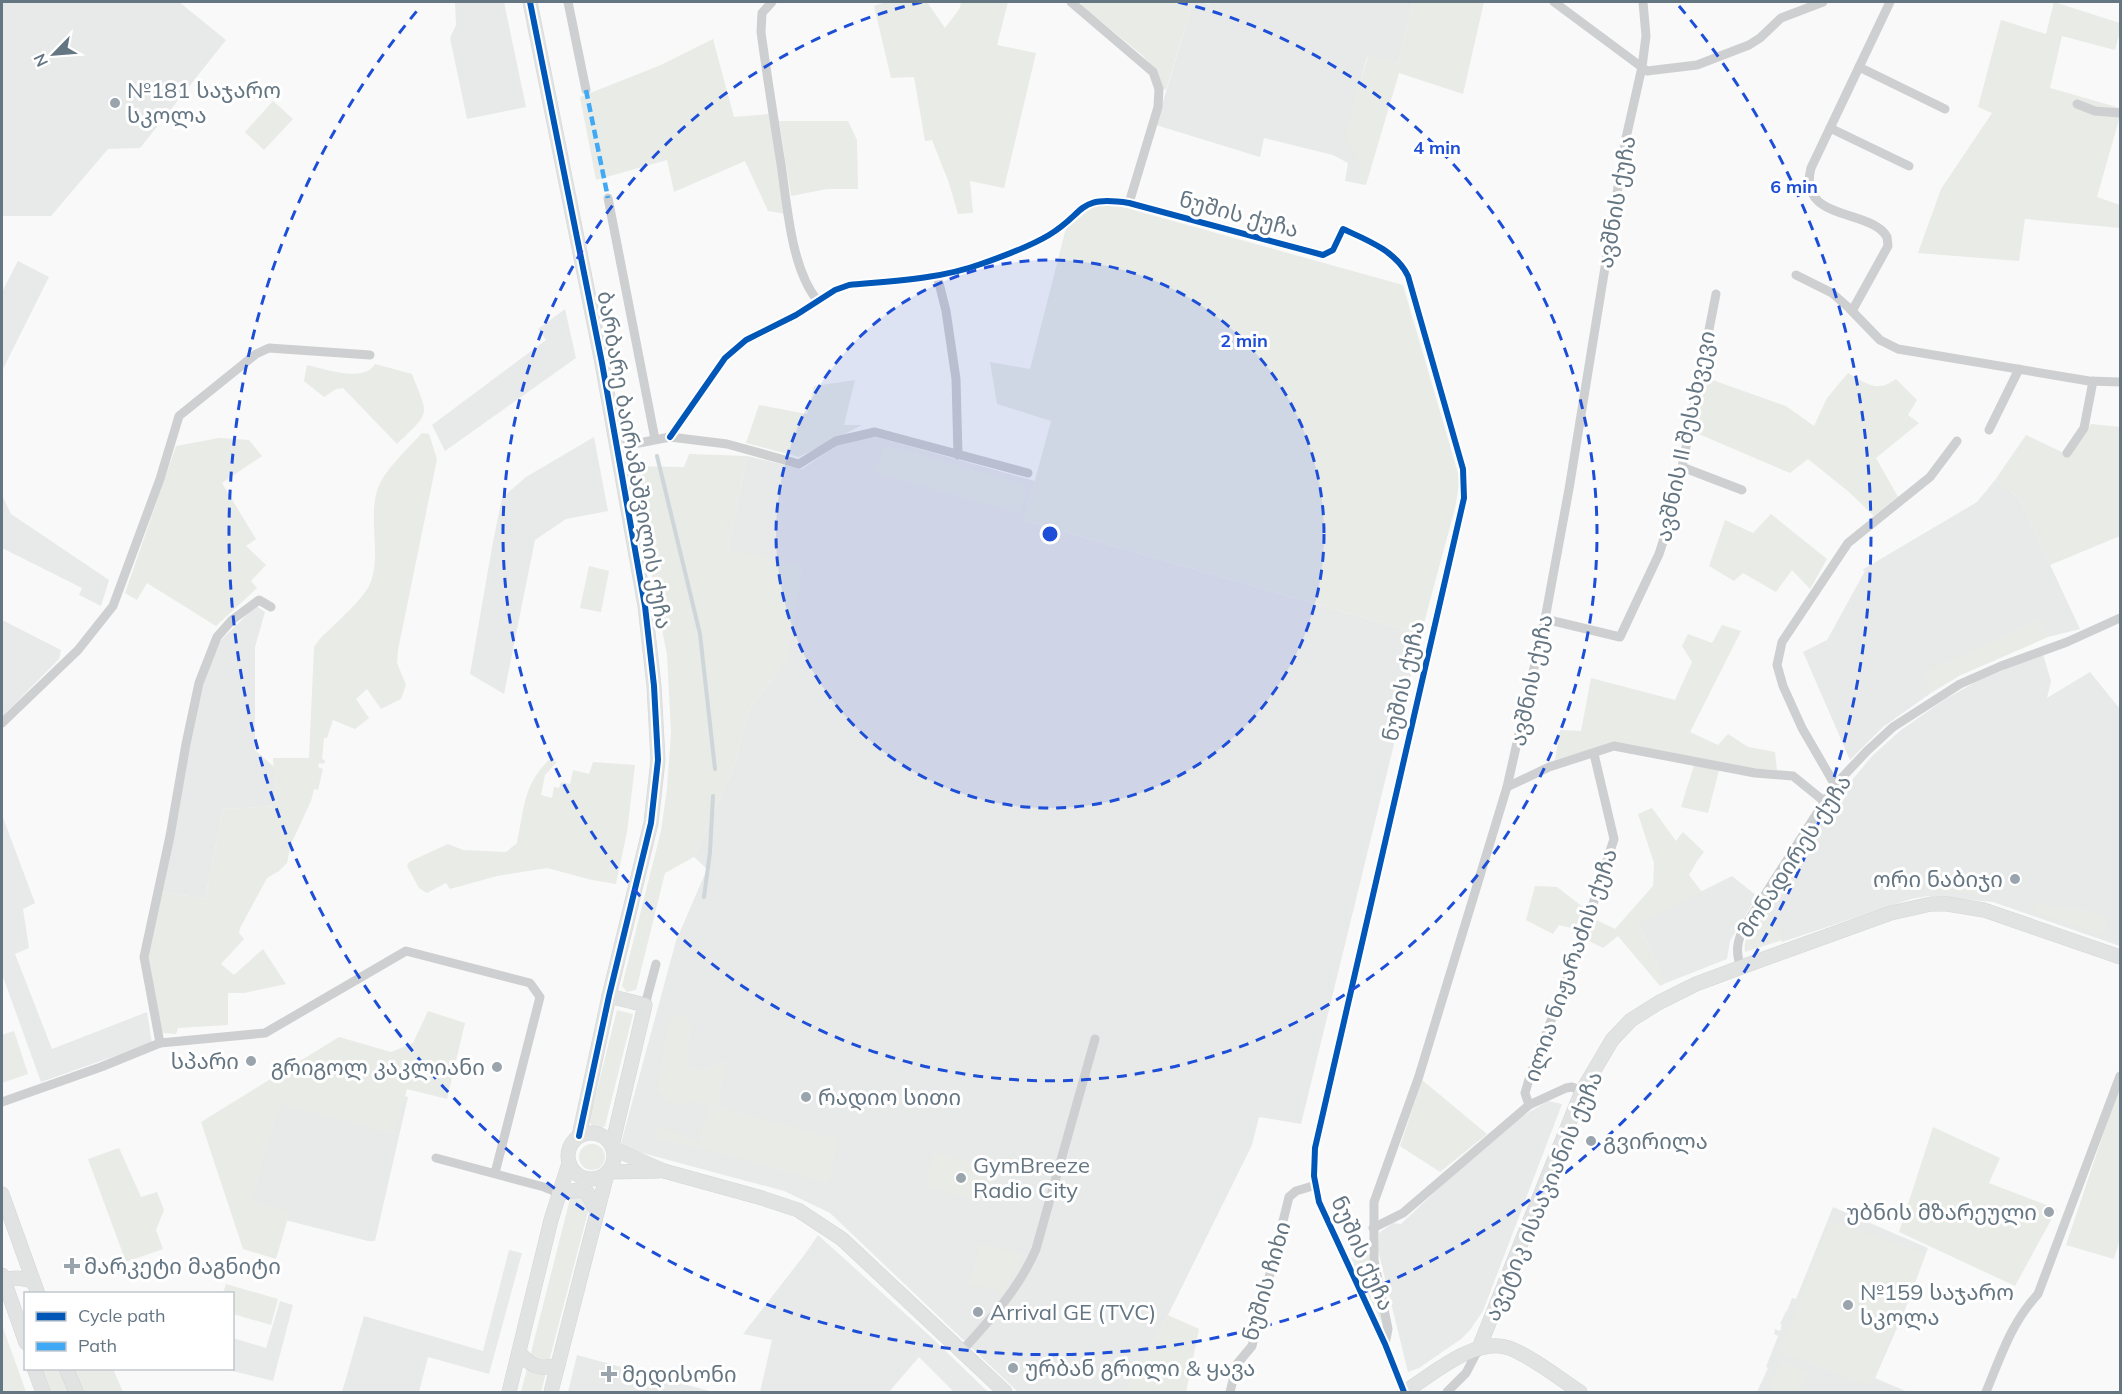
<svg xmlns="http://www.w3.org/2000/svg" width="2122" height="1394" viewBox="0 0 2122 1394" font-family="Mulish,'Noto Sans Georgian',sans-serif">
	<rect width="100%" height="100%" fill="#f9f9f9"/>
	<!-- built -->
	<g fill="#e8e9e9">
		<path d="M2,2H179L226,40L140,148L108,149L51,216H2Z"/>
		<path d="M455,2H504L526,107L467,119L450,38L456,25Z"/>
		<path d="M1193,2H1202L1209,4L1210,2H1413L1398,63L1367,57L1345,139L1358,155L1362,166L1360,181L1366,185L1345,181L1348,163L1333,155L1264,138L1260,157L1156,125Z"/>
		<path d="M18,261L49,277L2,371V292Z"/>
		<path d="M565,309L576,358L445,451L432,425L546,340L538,329Z"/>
		<path d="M869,435L1035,481L1024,520L1421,634L1301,1124L1259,1117L1252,1145L1168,1315L1126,1392H1018L830,1213L784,1191L620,1147L676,941L707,869L694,857L734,767L749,710L788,658L728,549L747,456L802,469L839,444Z"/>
		<path d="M594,437L608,511L566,519L535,540L504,694L470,674L492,547L502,498L526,477Z"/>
		<path d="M1995,480L2019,498L2080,629L2048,637L2040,620L1923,674L1931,693L1883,727L1850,760L1803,652L1827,640L1865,571L1862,570L1977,502Z"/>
		<path d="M2,495L11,514L109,580L101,606L79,595L82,588L2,548Z"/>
		<path d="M256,606L265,612L255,647V750L274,767L276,806L223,809L205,899L161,891L202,685L217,644Z"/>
		<path d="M2,620L61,650L59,659L2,717Z"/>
		<path d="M2043,654L2051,681L2047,698L2090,672L2120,709V946L1993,902L1928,896L1911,899L1782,942L1767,905L1843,791L1872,756L1901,730L1944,700L1979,680Z"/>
		<path d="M2,815L35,903L23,909L29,948L15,954L52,1049L147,1012L152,1043L41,1082L2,974Z"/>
		<path d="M1732,876L1757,896L1730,941L1727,959L1666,983L1638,923Z"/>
		<path d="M300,1070L408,1097L375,1241H368L241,1209L211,1121Z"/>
		<path d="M1548,1101L1562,1104L1483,1311L1470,1330L1461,1339L1419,1368L1408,1372L1378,1250L1379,1233L1393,1223L1401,1224L1474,1155L1516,1120Z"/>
		<path d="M1833,1207L1928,1248L1904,1312L1875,1378L1908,1392H1757L1768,1368L1766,1367L1778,1336L1774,1334L1775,1329L1780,1331L1782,1325L1780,1324L1786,1311H1787L1792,1298L1796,1299Z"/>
		<path d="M818,1235L932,1338L988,1392H954L919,1357L889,1392H760L772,1340L743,1334L805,1254Z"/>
		<path d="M509,1250L522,1253L489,1374L428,1357L419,1392H342L364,1316L483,1351Z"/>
		<path d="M280,1301L293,1305L273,1381L224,1369L232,1368L233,1338L266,1348Z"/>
		<path d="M577,1355L713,1392H568Z"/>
	</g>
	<!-- green -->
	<g fill="#e8ebe6">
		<path d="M886,2H927L945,28L960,8L961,2H1008L997,45L1036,53L1004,188L970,181L973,213L958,214L949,183L932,140L925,141L914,77L891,78L874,6Z"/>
		<path d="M1082,2H1193L1166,90L1161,87L1155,69L1142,55L1081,5Z"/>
		<path d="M1413,2H1484L1463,94L1399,73L1366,185L1360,181C1363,158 1358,156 1344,139L1368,56L1398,63Z"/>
		<path d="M2054,2L2120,23V32L2115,50L2062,36L2050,88L2120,108V116L2097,197L2120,205V228L2025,219L2019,261L1918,253L1941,189L1992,113L1978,107L2001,20L2046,34Z"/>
		<path d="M713,39L734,117L769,114L786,214L768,211L745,161L674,192L667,160L596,180L580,97L661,65Z"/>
		<path d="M273,101L293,119L264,150L245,132Z"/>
		<path d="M779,121H848L857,140L858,189H827L791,196Z"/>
		<path d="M1108,203L1403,285L1460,480L1455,508L1421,634L1024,520L1051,421L997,404L990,362L1030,369L1066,228L1094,206Z"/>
		<path d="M375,364L412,374C429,418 431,411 397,444L343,388L336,389L324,397L304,381L307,365C324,369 365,383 375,364Z"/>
		<path d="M1848,373C1867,384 1877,393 1896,379L1917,400L1908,415L1919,423L1876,458L1898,497L1874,516L1849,492L1808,459L1790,473L1694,432L1704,377L1786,406L1814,426L1827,398Z"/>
		<path d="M855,380L844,425H862L799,457L746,443L759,405L807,414L814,386Z"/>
		<path d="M2091,424L2120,427V536L2050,565L2019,498L1995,480L2026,435L2070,456Z"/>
		<path d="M422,433L429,434L437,459L398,650L397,663L406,685L401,699L381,709L367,689L356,699L369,718L355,729L333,720L327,738H324L322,759L325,760L324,764L319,763L318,767L323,769L318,790L314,789L311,801L291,844L287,863L279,871L267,878L240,928L239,933L244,939L221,964L234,975L263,949L286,984L244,993H228V1025L178,1028L176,1034L163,1033L160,1026L148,958L161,891L205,899L223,809L276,806L273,758H309L314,647L319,640C333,625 360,603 369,586C382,559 369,524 376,495C380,473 408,449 422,433Z"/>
		<path d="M219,438L249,440L262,456L222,483L256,539L246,546L266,565L251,581L257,588L216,626L147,583L137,600L125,593L176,446Z"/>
		<path d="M884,445L1027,485L1020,513L876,473Z"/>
		<path d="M689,454L747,456L728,549L803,566L788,658L749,710L734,767L694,857L665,873L636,990L627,992L622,986L661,831L667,789L671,732L667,655L631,466L684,467Z"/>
		<path d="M1771,514L1827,559L1810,589L1792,570L1776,592L1743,573L1734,581L1709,566L1725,520L1753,533Z"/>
		<path d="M589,566L609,571L601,612L580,608Z"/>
		<path d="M2040,619L2048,637L1959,676L1931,693L1922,674Z"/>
		<path d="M1722,625L1741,631L1690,732L1718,745L1728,734L1748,747L1775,752L1777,770L1753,769L1616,742L1555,760L1560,730L1581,731L1591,678L1675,700L1692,662L1682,646L1688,634L1712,643Z"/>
		<path d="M549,760L557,762L545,775L541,795L552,798L554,787L559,788L561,782L570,784L573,770L589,774L593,762L635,765L627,832L616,884L592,880L547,868L497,876L450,889L446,883L427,893L419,888L407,866L409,862L448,844L463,850L506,852L517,843C524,810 523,785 549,760Z"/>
		<path d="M1694,765L1719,770L1708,813L1681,807Z"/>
		<path d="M1652,808L1676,841L1683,832L1704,852L1697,861L1689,875L1702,892L1638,923L1666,983L1660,986L1618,936L1603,948L1585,939L1592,918L1615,929L1653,886L1654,863L1638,814Z"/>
		<path d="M1979,884L1982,890L1979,895L1932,890L1936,887Z"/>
		<path d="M1535,886L1557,887L1584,908L1575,929L1559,925L1553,934L1526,920Z"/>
		<path d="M2038,902C2060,909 2085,907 2105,916L2107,923L2103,936L2032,911Z"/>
		<path d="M1768,905L1782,940L1745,952C1742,936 1760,918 1768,905Z"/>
		<path d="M617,1010L633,1014L605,1126L600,1129L594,1128L589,1122Z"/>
		<path d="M428,1011L465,1023L447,1099L407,1089L395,1134L280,1104L252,1202L290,1211L276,1259L243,1249L201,1122L339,1037L391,1052L413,1043Z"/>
		<path d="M678,1015L687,1018L691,1028L687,1067C700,1074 714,1065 726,1059L718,1107L837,1139L831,1178L827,1183L701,1148L651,1138L656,1128C670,1126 684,1140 698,1142L709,1108L695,1101L675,1105L656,1090L669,1020Z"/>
		<path d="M14,1031L28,1074L2,1083V1035Z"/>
		<path d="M1422,1080L1487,1134L1440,1172L1400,1146Z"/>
		<path d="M2120,1084V1239L2114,1259L2066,1245Z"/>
		<path d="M1933,1127L2000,1158L1989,1183L2057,1209L2015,1286L1899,1232Z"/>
		<circle cx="592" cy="1157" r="13"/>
		<path d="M119,1148L141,1197L157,1192L164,1210L156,1230L163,1249L126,1262L88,1159Z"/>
		<path d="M934,1152L997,1170L988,1203L925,1186Z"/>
		<path d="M576,1194H582L590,1204L541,1392H521L570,1199Z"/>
		<path d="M1830,1221L1923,1252L1925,1256L1871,1386L1779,1352Z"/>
		<path d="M980,1243L1024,1255L1003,1294L990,1285L988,1289L970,1284Z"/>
		<path d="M1368,1252L1382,1323L1351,1258Z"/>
		<path d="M226,1284L278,1299L271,1325L233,1314L232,1294L223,1293Z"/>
		<path d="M1168,1315L1199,1329L1186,1392H1126Z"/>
		<path d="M2,1325L26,1392H2Z"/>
		<path d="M1782,1362L1808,1372L1800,1392H1770L1772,1388L1769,1386L1775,1371L1778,1372Z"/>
		<path d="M42,1369H60L69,1392H51Z"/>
		<path d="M74,1369H113L123,1392H83Z"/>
	</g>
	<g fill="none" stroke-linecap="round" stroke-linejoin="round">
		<!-- stream -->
		<g stroke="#ced6d9" stroke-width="4">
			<path d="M657,456L700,634L715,769"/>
			<path d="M704,897L710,852L713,796"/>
		</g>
		<!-- secondary casing -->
		<g stroke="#d5d6d7" stroke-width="15">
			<g id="secondary">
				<path d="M530,2L602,363L645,606L654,686L658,760L651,823L609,996L579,1136"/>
				<path d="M609,996L645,1005L612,1146"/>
				<circle cx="591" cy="1156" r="23"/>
				<path d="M614,1149L664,1171L762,1198L798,1210L842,1239L1005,1392"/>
				<path d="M609,1172L658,1171"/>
				<path d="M559,1193L579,1190L587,1192L597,1212"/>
				<path d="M2,1194L38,1294"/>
				<path d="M2,1275L26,1343"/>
				<path d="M3,1279L18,1278L33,1281"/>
				<path d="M1479,1348L1582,1091L1612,1040L1631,1020L1658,1003L1696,984L1758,961L1891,913L1931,904H1947L1984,910L2120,957"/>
				<path d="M519,1352C531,1367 540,1370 558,1365"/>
				<path d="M34,1368L43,1392"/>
				<path d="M66,1368L76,1392"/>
				<path d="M509,1392L551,1220L569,1163"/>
				<path d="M551,1392L607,1174"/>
				<path d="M1405,1392C1431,1375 1476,1336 1509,1348C1531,1356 1560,1379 1580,1392"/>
			</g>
		</g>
		<!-- street -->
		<g stroke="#cecfd0" stroke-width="9">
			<path d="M568,2L586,90"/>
			<path d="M772,2L762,13L761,32C767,76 774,120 781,164C787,204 791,268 817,300"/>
			<path d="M1071,2L1153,72L1159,89L1158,107L1129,203"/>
			<path d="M1554,2L1647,71L1697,65L1749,45L1760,38L1781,18L1823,2"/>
			<path d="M1859,67L1945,109"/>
			<path d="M2077,104L2095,111L2120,113"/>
			<path d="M1830,128L1909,166"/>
			<path d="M608,198L655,439"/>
			<path d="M937,275L946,311L956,379L958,455"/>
			<path d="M1796,275L1832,293L1849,308L1880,340L1898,349L2089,381L2120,382"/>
			<path d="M1852,311L1888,246L1887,237C1871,208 1797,222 1811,168L1890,2"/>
			<path d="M1989,430L2019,369"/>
			<path d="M670,437L725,358L746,340L796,315L835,290L849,285C893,281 940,279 981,264C1004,256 1029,247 1049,235C1087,212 1076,195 1129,203L1323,255L1333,250L1343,229C1367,240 1396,251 1408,276L1463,469L1464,498L1315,1148L1314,1176L1319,1202L1385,1344L1404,1392"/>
			<path d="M618,447L670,437L727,444L799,464L836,441L875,432L1028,473"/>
			<path d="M2067,453L2084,428L2093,381"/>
			<path d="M1682,467L1742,490"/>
			<path d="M271,607L259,600L232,620L217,637L199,683L186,744L170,836L144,957L160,1043L265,1033L406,951L530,983L540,997L495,1173"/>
			<path d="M1545,619L1620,637L1659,554L1674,508L1716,294"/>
			<path d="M2,723L78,650L113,606L160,479L179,416L256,354L269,348L370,355"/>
			<path d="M1835,785L1802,728L1783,686L1777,665L1782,642L1848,543L1930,477L1957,441"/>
			<path d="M1507,787L1549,767L1614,746L1755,773L1793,776L1825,802"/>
			<path d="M1741,967C1735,952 1737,940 1745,926L1835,785L1867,751L1893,727L1960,684L2001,666L2067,642L2120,618"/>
			<path d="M645,1005L656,964"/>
			<path d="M2,1102L101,1067L160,1043"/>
			<path d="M1529,1105L1525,1093L1530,1076L1580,944L1614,839L1594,754"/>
			<path d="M436,1158L544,1187L559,1193"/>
			<path d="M1373,1228L1403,1213L1529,1105L1566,1088L1572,1087L1582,1091"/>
			<path d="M1385,1344L1388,1329L1374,1260V1202L1419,1076L1507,787L1545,619L1569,489L1626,138L1642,67L1646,36L1643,2"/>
			<path d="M961,1352C990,1320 1019,1289 1036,1249L1095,1039"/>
			<path d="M1230,1392L1237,1364L1252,1346L1289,1197L1296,1191L1316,1185"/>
			<path d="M1447,1392L1466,1373L1479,1348"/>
			<path d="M1986,1392C2001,1356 2011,1323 2038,1294L2120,1076"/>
		</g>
		<!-- secondary -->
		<use href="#secondary" stroke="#e1e2e2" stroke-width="14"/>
		<!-- quiet -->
		<path stroke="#3fa9f5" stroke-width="4.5" stroke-dasharray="9 4.5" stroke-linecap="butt" d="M586,90L608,198"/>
		<!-- cycleway casing -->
		<g stroke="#fff" stroke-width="10">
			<g id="cycleway">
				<path d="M530,2L602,363L645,606L654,686L658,760L651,823L609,996L579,1136"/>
				<path d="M670,437L725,358L746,340L796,315L835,290L849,285C893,281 940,279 981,264C1004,256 1029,247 1049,235C1087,212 1076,195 1129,203L1323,255L1333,250L1343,229C1367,240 1396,251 1408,276L1463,469L1464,498L1315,1148L1314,1176L1319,1202L1385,1344L1404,1392"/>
			</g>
		</g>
		<!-- cycleway -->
		<use href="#cycleway" stroke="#0057b8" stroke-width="6"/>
	</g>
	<!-- distance rings -->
	<circle cx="1050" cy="534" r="274" fill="#1d4ed8" fill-opacity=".12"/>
	<g fill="none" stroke="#1d4ed8" stroke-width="3" stroke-dasharray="10 8">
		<circle cx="1050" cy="534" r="274"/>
		<path d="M1178 2A547 547 0 1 1 922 2"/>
		<path d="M1679 6A821 821 0 1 1 421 6"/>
	</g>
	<!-- markers -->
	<g fill="#99a4ac" stroke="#fff" stroke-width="2">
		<circle cx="115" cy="103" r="6"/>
		<circle cx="2015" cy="879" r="6"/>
		<circle cx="251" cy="1061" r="6"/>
		<circle cx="497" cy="1067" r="6"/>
		<circle cx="806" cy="1097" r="6"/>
		<circle cx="1591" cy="1141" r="6"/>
		<circle cx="961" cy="1178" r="6"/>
		<circle cx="2049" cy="1212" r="6"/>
		<path d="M69 1257h6v6h6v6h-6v6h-6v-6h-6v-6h6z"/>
		<circle cx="1848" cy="1305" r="6"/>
		<circle cx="978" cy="1312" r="6"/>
		<circle cx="1013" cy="1368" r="6"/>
		<path d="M606 1365h6v6h6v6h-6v6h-6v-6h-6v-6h6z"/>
	</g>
	<g text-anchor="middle" stroke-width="6" stroke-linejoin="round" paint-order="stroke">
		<!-- poi labels -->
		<g font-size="22" fill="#657683" stroke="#fff" text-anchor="start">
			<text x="127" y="98">№181 საჯარო<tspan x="127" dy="25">სკოლა</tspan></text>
			<text x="2003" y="887" text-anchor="end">ორი ნაბიჯი</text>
			<text x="239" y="1069" text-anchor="end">სპარი</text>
			<text x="485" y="1075" text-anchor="end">გრიგოლ კაკლიანი</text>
			<text x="818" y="1105">რადიო სითი</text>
			<text x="1603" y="1149">გვირილა</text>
			<text x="973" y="1173">GymBreeze<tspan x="973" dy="25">Radio City</tspan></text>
			<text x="2037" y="1220" text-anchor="end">უბნის მზარეული</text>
			<text x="84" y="1274">მარკეტი მაგნიტი</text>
			<text x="1860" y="1300">№159 საჯარო<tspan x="1860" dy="25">სკოლა</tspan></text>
			<text x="990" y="1320">Arrival GE (TVC)</text>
			<text x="1025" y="1376">ურბან გრილი &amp; ყავა</text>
			<text x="622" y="1382">მედისონი</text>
		</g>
		<!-- street labels -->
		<g font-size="22" fill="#657683" stroke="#fff">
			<text transform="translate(1616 202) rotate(-80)" y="8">ავშნის ქუჩა</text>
			<text transform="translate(1239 214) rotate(15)" y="8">ნუშის ქუჩა</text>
			<text transform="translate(1685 436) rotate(-78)" y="8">ავშნის II შესახვევი</text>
			<text transform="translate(635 460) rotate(80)" y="8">ბარბარე ბაირამაშვილის ქუჩა</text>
			<text transform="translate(1531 680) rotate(-78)" y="8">ავშნის ქუჩა</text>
			<text transform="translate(1403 681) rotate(-77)" y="8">ნუშის ქუჩა</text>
			<text transform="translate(1794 856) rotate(-57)" y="8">მონადირეს ქუჩა</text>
			<text transform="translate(1570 965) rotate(-71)" y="8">ილია ნიჟარაძის ქუჩა</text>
			<text transform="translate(1543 1196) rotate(-67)" y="8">ავეტიკ ისააკიანის ქუჩა</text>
			<text transform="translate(1363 1253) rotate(66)" y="8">ნუშის ქუჩა</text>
			<text transform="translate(1266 1281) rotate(-74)" y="8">ნუშის ჩიხი</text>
		</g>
	</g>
	<circle cx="1050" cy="534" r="9" fill="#1d4ed8" stroke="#fff" stroke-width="3"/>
	<g font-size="18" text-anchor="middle" font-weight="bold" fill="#1d4ed8" stroke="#fff" stroke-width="6" stroke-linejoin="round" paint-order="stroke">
		<text x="1437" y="154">4 min</text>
		<text x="1794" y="193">6 min</text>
		<text x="1244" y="347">2 min</text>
	</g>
	<!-- border -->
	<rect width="2122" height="1394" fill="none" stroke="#657683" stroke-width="6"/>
	<!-- legend -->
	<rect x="24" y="1292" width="210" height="78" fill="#ffffff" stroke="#c1c8cd" stroke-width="1.5"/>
	<rect x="36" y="1312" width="30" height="9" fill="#0057b8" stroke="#c1c8cd" stroke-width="1.5"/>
	<text x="78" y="1322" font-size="18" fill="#657683">Cycle path</text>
	<rect x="36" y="1342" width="30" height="9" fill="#3fa9f5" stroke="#c1c8cd" stroke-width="1.5"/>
	<text x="78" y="1352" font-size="18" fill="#657683">Path</text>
	<!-- north arrow -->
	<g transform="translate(54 54) rotate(245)" stroke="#ffffff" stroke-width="4.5" paint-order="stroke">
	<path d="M0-4.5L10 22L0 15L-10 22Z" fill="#657683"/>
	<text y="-9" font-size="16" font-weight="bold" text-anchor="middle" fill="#657683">N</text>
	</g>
</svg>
